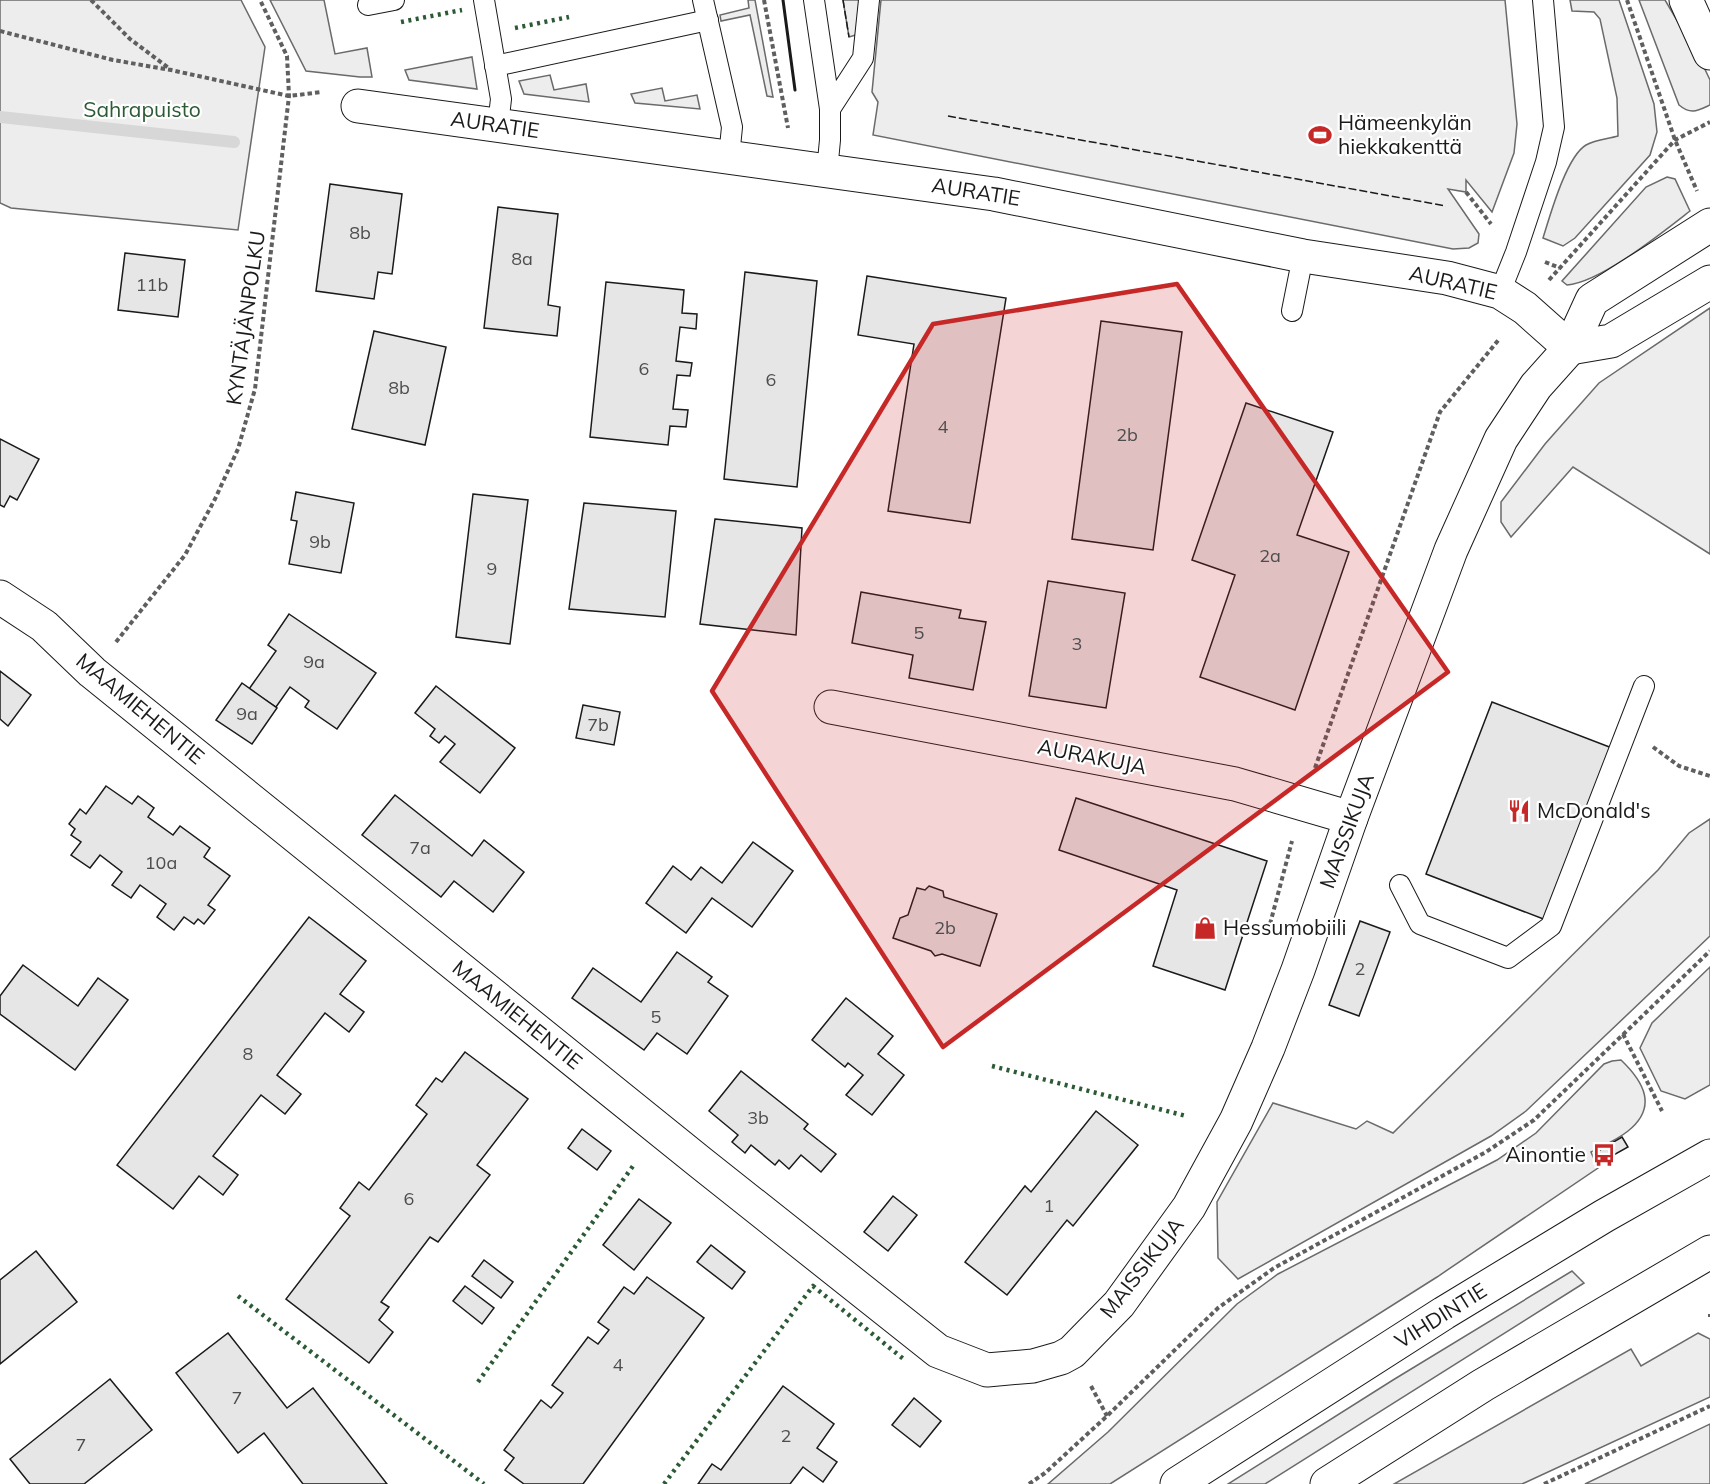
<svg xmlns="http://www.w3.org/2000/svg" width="1710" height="1484" viewBox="0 0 1710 1484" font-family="Mulish,sans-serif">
	<rect width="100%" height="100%" fill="#fff"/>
	<!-- green -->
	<g fill="#ededed" stroke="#6a6a6a" stroke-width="1.5">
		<path d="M0,0H241L265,47L238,230L11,208L0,203Z"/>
		<path d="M270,0H324L335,54L367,48L372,77H360L306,71Z"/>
		<path d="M748,0H755L773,97L767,96L750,15L721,21L720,15L749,8Z"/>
		<path d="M843,0H862L859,34L849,37Z"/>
		<path d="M881,0H1505L1517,124L1514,153L1492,212L1466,180V192L1448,189L1479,234L1478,243L1469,248L1453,249L873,135L878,102L872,92Z"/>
		<path d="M1570,0H1619L1654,104L1657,132L1650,155L1575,238L1563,246L1543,238C1550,216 1566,157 1586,145C1596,139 1608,139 1618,136L1617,98L1600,19L1594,12L1572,11Z"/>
		<path d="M1639,0H1665L1701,61L1710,80V105C1697,111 1691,115 1679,105Z"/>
		<path d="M472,57L477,89L409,80L405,70Z"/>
		<path d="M550,75L554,90L586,84L589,102L524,94L519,81Z"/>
		<path d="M662,88L665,101L697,95L700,109L635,103L631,94Z"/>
		<path d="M1667,177L1675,179L1690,211C1663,232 1600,283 1567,285L1562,281L1646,187Z"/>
		<path d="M1710,308V554L1573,467L1511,537L1501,522V502L1545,444L1599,383Z"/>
		<path d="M1710,819V936L1526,1111L1491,1136L1238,1279L1218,1258L1217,1202L1273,1103L1356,1129L1367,1121L1393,1133L1658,870L1689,833Z"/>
		<path d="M1710,967V1085L1685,1099L1661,1091L1640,1048L1652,1023Z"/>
		<path d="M1621,1060C1644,1082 1658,1107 1628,1131C1617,1140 1602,1146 1591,1152L1598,1168L1437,1277L1110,1484H1048L1108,1432L1237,1304L1278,1274L1497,1160L1536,1133L1604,1064L1612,1061Z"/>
		<path d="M1572,1271L1584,1283L1265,1484H1228L1393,1380Z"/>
		<path d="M1698,1333L1710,1339V1397L1522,1484H1394L1631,1349L1641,1366Z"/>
		<path d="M1710,1424V1484H1585Z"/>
	</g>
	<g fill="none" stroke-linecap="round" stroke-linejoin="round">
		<!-- stream -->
		<path stroke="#d7d7d7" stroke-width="12" d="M0,117L234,142"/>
	</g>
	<!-- building -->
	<g fill="#e6e6e6" stroke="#1a1a1a" stroke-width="1.5">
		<path d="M330,184L402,194L392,274L378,272L374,299L316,291Z"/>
		<path d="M498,207L558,214L548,305L560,307L557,336L484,328Z"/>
		<path d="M125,253L185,260L178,317L118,310Z"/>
		<path d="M745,272L817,281L797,487L724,479Z"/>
		<path d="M867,276L1006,298L970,523L888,511L914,344L858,335Z"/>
		<path d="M606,282L684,290L682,313L697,314L696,329L680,327L676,361L692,363L690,376L677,375L673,409L688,410L686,427L670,426L668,445L590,437Z"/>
		<path d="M1101,321L1182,332L1153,550L1072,539Z"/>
		<path d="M374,331L446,347L425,445L352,429Z"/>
		<path d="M1246,403L1333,432L1297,535L1349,552L1295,710L1200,677L1235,575L1192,560Z"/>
		<path d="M0,439L39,459L17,500L10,496L4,507L0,505Z"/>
		<path d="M296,492L354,503L341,573L289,564L297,521L291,520Z"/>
		<path d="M473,494L528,500L510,644L456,637Z"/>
		<path d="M584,503L676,511L665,617L569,609Z"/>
		<path d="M715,519L802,528L796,635L700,624Z"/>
		<path d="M1048,581L1125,593L1106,708L1029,696Z"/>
		<path d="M861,592L961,610L959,618L986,622L973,690L909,678L913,655L852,643Z"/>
		<path d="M289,614L376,673L337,729L305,707L309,701L290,687L276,707L249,689L276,651L268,645Z"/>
		<path d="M0,671L31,695L8,726L0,719Z"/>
		<path d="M242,683L277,708L252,744L216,720Z"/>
		<path d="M436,686L515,748L480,793L440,762L455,744L445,736L439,743L430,736L435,729L415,713Z"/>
		<path d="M1492,702L1612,748L1546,920L1426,874Z"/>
		<path d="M583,705L620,712L614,745L576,738Z"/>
		<path d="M106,786L132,804L138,796L154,808L148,817L173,835L180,826L210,848L204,857L230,876L208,905L215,910L204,924L198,919L194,924L184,917L174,930L157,917L166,904L140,885L131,898L112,885L122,872L100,855L90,868L71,855L81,842L71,835L75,829L69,824L80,809L86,814Z"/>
		<path d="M395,795L472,856L484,840L524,872L493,912L454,881L441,897L362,835Z"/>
		<path d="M1076,798L1267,861L1225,990L1153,966L1177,890L1059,850Z"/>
		<path d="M753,842L793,871L752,927L712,898L686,933L646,903L673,866L691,880L701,867L722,883Z"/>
		<path d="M929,886L943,891L944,897L997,914L980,966L942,954L935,956L931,951L893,938L900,918L908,915L917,888L925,890Z"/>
		<path d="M309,917L366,961L340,994L364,1012L349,1032L325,1013L277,1075L301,1094L285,1114L261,1095L213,1156L238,1175L223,1195L199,1176L173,1209L117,1165Z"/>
		<path d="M1360,921L1390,932L1359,1016L1329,1005Z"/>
		<path d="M677,952L712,977L708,982L728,996L687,1054L657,1033L644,1050L572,998L593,968L641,1002Z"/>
		<path d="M23,965L78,1006L98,978L128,1000L75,1070L0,1014V996Z"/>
		<path d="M846,998L893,1036L878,1054L904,1075L872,1115L846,1095L863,1075L848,1063L845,1067L812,1040Z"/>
		<path d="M465,1052L528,1099L477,1165L490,1175L438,1242L430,1237L381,1302L389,1307L379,1320L393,1332L369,1363L286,1299L350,1216L340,1208L359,1182L369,1190L427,1114L416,1105L436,1078L442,1082Z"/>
		<path d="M741,1071L808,1124L804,1129L836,1154L821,1172L801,1155L789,1169L779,1160L775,1165L751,1145L745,1153L732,1142L738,1135L709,1111Z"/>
		<path d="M1096,1111L1138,1145L1073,1226L1067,1220L1007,1295L965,1262L1025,1186L1031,1192Z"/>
		<path d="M582,1129L611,1151L597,1170L568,1148Z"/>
		<path d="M1622,1137L1628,1147L1603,1161L1598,1151Z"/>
		<path d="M893,1196L917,1215L888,1251L864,1232Z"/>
		<path d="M639,1199L671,1223L634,1270L603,1245Z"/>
		<path d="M711,1245L745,1272L732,1289L697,1262Z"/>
		<path d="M36,1251L77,1302L0,1364V1280Z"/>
		<path d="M484,1260L513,1282L501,1298L472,1276Z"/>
		<path d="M647,1277L704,1318L583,1484H524L505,1470L514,1458L504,1450L541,1400L551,1408L563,1393L552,1385L588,1337L598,1344L609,1330L598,1322L624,1287L634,1294Z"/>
		<path d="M465,1286L494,1308L482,1324L453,1301Z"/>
		<path d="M228,1333L287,1408L313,1388L387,1484H303L264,1433L238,1453L176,1373Z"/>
		<path d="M110,1379L152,1430L84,1484H30L10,1459Z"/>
		<path d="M783,1386L834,1424L817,1448L837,1462L823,1482L803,1467L790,1484H698L712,1464L721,1470Z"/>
		<path d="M914,1398L941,1421L920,1447L892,1425Z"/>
	</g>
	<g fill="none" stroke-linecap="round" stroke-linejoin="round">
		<!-- service casing -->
		<g stroke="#1a1a1a" stroke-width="22">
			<g id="service">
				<path d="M484,0L501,99L498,125"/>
				<path d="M703,0L732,127L729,157"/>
				<path d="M814,0L830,109L863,58L869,0"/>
				<path d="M368,5L394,0"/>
				<path d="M495,66L708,20"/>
				<path d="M827,171L830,140V109"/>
				<path d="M1500,292L1516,252L1546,162L1554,127L1543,0"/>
				<path d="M1292,311L1303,256"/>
				<path d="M1400,885L1420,924L1508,958L1551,926L1644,686"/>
			</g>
		</g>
		<!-- minor casing -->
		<g stroke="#1a1a1a" stroke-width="35">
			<g id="minor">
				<path d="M358,106L994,194L1303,256L1447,278L1500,292L1525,308L1570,348"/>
				<path d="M1570,348L1611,341L1710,282"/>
				<path d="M0,597L44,626L92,672L701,1163L938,1351L987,1370L1033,1366L1061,1358L1072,1352L1119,1304L1189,1207L1236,1121L1268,1048L1298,970L1351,818L1451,550L1501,439L1536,386L1570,348L1592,300L1710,225"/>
				<path d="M831,707L1235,784L1351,818"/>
			</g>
		</g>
		<!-- tertiary casing -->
		<g stroke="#1a1a1a" stroke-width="35">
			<path id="tertiary" d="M1686,0L1710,53"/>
		</g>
		<!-- primary casing -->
		<g stroke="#1a1a1a" stroke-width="35">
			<g id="primary">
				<path d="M1177,1484L1444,1313L1604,1216L1710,1156"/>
				<path d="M1327,1484L1483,1385L1710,1252"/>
			</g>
		</g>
		<!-- path -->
		<g stroke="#5f5f5f" stroke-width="4" stroke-dasharray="4.5 3" stroke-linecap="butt">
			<path d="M91,0L130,39L170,69"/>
			<path d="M764,0L788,128"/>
			<path d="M1627,0L1675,140L1697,191"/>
			<path d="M0,31L113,60L171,70L289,96L322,92"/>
			<path d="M1466,192L1491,224"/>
			<path d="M1545,262L1560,268"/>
			<path d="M1549,280L1675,140L1710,122"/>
			<path d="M116,642L185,555L215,499L238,449L255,389L289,96L287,56L260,0"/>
			<path d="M1653,747L1679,766L1710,776"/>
			<path d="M1315,768L1440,412L1500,338"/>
			<path d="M1270,924L1292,841"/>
			<path d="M1623,1034L1662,1111"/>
			<path d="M1710,1314V1317"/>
			<path d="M1091,1386L1107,1416"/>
			<path d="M1029,1484L1045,1473L1107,1416L1218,1308L1274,1268L1486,1152L1534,1120L1710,951"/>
			<path d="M1544,1484L1710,1406"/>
		</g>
		<!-- service -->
		<use href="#service" stroke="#fff" stroke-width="20"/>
		<!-- minor -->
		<use href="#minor" stroke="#fff" stroke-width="33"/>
		<!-- tertiary -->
		<use href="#tertiary" stroke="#fff" stroke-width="33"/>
		<!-- primary -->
		<use href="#primary" stroke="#fff" stroke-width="33"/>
		<!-- hedge -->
		<g stroke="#2b5a34" stroke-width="4.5" stroke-dasharray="3 4.5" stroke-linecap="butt">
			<path d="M401,22L462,10"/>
			<path d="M515,28L569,17"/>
			<path d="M992,1066L1186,1116"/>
			<path d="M238,1296L484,1484"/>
			<path d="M478,1382L633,1166"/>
			<path d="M664,1484L813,1286L906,1361"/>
		</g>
		<!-- fence -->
		<g stroke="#1a1a1a" stroke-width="1.5" stroke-dasharray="8 3" stroke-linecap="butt">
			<path d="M843,0L849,37"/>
			<path d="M948,116L1446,206"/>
		</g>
		<!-- wall -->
		<path stroke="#1a1a1a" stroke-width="3" d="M783,0L795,90"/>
	</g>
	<!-- marked area -->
	<path fill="#c62828" fill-opacity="0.2" stroke="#c62828" stroke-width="4.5" stroke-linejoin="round" d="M1177,284L1448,672L943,1047L712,691L933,324Z"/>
	<!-- icons -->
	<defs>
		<g id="stadium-bare" transform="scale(1.8)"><path d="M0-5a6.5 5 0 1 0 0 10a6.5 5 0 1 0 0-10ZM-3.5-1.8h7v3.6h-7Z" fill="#c62828" stroke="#fff" stroke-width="2.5" paint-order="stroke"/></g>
		<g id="restaurant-bare" transform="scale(1.8)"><path d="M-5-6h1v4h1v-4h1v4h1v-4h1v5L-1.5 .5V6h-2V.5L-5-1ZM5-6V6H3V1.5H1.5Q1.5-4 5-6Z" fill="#c62828" stroke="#fff" stroke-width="2.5" paint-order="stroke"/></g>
		<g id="shop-bare" transform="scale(1.8)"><path d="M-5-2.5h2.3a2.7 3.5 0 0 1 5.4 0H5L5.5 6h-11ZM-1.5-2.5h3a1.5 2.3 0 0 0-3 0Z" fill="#c62828" stroke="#fff" stroke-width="2.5" paint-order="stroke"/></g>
		<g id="bus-bare" transform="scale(1.8)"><path d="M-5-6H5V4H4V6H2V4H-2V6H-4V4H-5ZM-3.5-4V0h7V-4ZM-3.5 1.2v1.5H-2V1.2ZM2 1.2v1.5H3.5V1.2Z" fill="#c62828" stroke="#fff" stroke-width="2.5" paint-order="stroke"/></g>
	</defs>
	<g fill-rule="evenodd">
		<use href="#stadium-bare" x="1320" y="135"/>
		<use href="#restaurant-bare" x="1519" y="811"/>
		<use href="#shop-bare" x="1205" y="928"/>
		<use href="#bus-bare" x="1604" y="1155"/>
	</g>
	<g text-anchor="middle" stroke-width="4.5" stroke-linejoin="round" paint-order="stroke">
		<!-- number labels -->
		<g font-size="18" fill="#4d4d4d">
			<text x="360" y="239">8b</text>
			<text x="522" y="265">8a</text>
			<text x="152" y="291">11b</text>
			<text x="644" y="375">6</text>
			<text x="771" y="386">6</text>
			<text x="399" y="394">8b</text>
			<text x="943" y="433">4</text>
			<text x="1127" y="441">2b</text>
			<text x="320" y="548">9b</text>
			<text x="1270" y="562">2a</text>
			<text x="492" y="575">9</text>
			<text x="919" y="639">5</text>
			<text x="1077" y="650">3</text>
			<text x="314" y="668">9a</text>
			<text x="247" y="720">9a</text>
			<text x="598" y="731">7b</text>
			<text x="420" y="854">7a</text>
			<text x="161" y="869">10a</text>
			<text x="945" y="934">2b</text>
			<text x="1360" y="975">2</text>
			<text x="656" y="1023">5</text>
			<text x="248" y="1060">8</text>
			<text x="758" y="1124">3b</text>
			<text x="409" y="1205">6</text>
			<text x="1049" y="1212">1</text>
			<text x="618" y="1371">4</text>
			<text x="237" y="1404">7</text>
			<text x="786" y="1442">2</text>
			<text x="81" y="1451">7</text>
		</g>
		<!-- park labels -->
		<g font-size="21" fill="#2b5a34" stroke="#fff">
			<text x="142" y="117">Sahrapuisto</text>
		</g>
		<!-- poi labels -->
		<g font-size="21" fill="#1a1a1a" stroke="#fff" text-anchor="start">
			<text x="1338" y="130">Hämeenkylän<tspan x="1338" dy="24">hiekkakenttä</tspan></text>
			<text x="1537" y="818">McDonald's</text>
			<text x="1223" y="935">Hessumobiili</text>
			<text x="1586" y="1162" text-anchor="end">Ainontie</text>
		</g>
		<!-- street labels -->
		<g font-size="21" fill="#1a1a1a" stroke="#fff">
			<text transform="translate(495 125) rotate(8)" y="7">AURATIE</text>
			<text transform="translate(976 192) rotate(9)" y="7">AURATIE</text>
			<text transform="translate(1453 283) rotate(13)" y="7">AURATIE</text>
			<text transform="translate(246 318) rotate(-82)" y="7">KYNTÄJÄNPOLKU</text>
			<text transform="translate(140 709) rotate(40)" y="7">MAAMIEHENTIE</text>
			<text transform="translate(1092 757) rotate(11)" y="7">AURAKUJA</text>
			<text transform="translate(1347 831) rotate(-70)" y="7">MAISSIKUJA</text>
			<text transform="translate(517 1015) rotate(39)" y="7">MAAMIEHENTIE</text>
			<text transform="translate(1142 1268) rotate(-52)" y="7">MAISSIKUJA</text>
			<text transform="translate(1441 1316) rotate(-32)" y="7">VIHDINTIE</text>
		</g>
	</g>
</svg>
